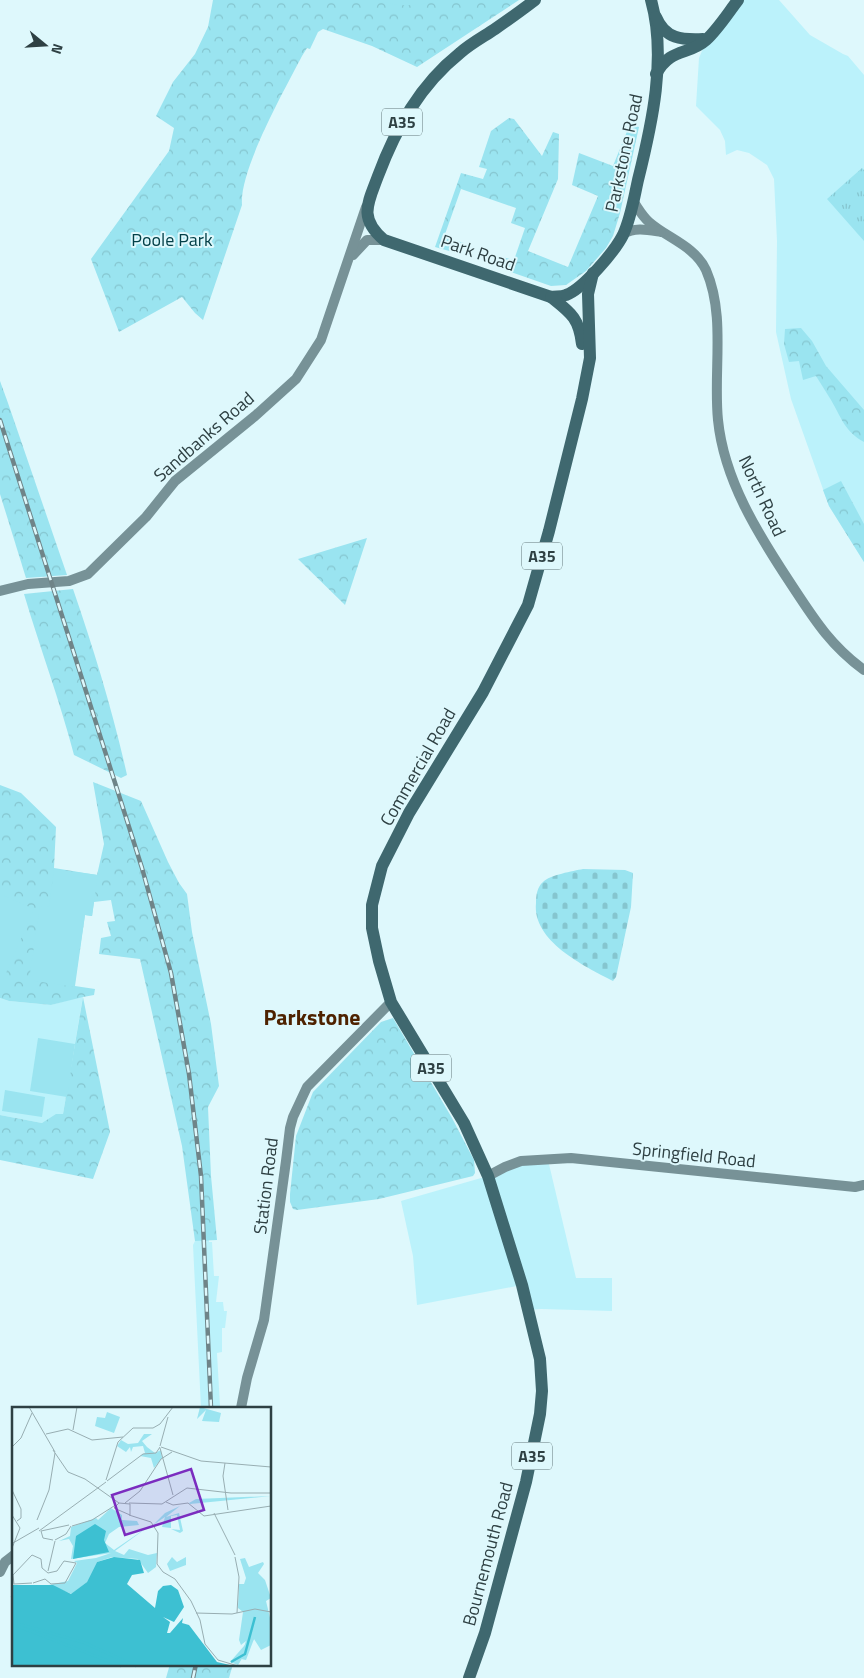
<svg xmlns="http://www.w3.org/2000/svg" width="864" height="1678" viewBox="0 0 864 1678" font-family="'Titillium Web',sans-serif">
	<defs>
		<pattern id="grass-tufts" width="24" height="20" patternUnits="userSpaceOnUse" patternTransform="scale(1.25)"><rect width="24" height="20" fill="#9ae4f0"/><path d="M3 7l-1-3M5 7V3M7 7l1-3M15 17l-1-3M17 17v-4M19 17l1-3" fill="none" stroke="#85c5cf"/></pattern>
		<pattern id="forest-crowns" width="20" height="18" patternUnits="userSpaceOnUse" patternTransform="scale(1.25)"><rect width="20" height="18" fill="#9ae4f0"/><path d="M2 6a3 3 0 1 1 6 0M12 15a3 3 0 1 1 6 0" fill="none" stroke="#85c5cf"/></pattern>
		<pattern id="cemetery-stones" width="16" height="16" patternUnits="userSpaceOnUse" patternTransform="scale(1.25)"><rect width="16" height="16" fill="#9ae4f0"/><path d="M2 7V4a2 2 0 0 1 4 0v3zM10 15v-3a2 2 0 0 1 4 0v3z" fill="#85c5cf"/></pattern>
	</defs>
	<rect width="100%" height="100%" fill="#def8fc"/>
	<!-- built -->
	<g fill="#bbf2fb">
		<path d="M738,0H779L810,35L843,54L848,56L864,75V562L829,506L791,399L776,332L777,241L774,179L767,165L749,153L737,150L726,155L725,141L720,130L696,106L699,58L707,39Z"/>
		<path d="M83,996L63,1114L66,1116L42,1123L0,1115V998L9,1001L51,1005Z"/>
		<path d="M548,1160L576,1278H612V1311L541,1309L527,1310L522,1285L417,1305L413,1256L401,1201L488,1176L505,1167Z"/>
		<path d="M207,1194L209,1242H212L214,1276H219L216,1302H223L224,1311H227L225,1328H222V1352L217,1353L220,1406H214V1408H201L193,1245L195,1241L194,1202Z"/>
	</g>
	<!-- grass -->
	<path fill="url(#grass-tufts)" d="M862,168L864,170V241L827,199Z"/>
	<!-- forest -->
	<g fill="url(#forest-crowns)">
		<path d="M213,0H519L417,67L372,46L323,29L318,32L310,49L307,48L302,56C285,89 239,170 242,205L203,320L195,313L182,297L119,332L91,259L169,151L174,128L156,116L173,82L195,54L208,27Z"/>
		<path d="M509,118L514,119L542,156L553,132L559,134L558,179L528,251L568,267L598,196L572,185L579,153L613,166L630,124L639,127L620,213L613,236L606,248L586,271L566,285L551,286L499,268L502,257L514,260L525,228L511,223L516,208L461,189L444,237L464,243L460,254L435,247L461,173L483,179L487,169L479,167L491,131Z"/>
		<path d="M801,328L812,341L826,366L864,410V442C845,432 841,417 831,400C826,392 821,384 816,376L803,380L799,361L789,362L784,344L785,329Z"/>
		<path d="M0,381L8,403L67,575L26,578L0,494Z"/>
		<path d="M841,481L864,524V562L829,506L823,490Z"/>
		<path d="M367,538L345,605L298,559Z"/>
		<path d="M73,589C94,650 113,712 127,775L121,778L74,755C60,701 40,648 24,594Z"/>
		<path d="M93,782L141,801L168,862L179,883L187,894L192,932L211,1024L219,1086L208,1107L211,1176L217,1240L195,1241L182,1146L140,959L99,954L101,938L111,936L107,922L115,921L111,900L94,902L92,916L85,915L75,986L95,989L94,995L83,997L110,1132L93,1179L0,1160V1115L42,1123L56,1114H63L83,997L51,1005L9,1001L0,998V785L21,793L56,827L54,868L97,875L104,844Z"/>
		<path d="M393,1018L452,1118L474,1160L475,1173L473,1176L469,1177L379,1199L297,1210L293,1209L290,1202V1194L296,1136L313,1092L381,1022Z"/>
		<path d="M170,1664H233L229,1678H166Z"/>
	</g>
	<!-- cemetery -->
	<path fill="url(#cemetery-stones)" d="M583,869L625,870L633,873L631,907L616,977L613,981C584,966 532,941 536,903C536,896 537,887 543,882C550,875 573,871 583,869Z"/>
	<!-- garden -->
	<g fill="#9ae4f0">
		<path d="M376,0H438C416,7 399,7 376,0Z"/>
		<path d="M54,869L98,875L92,916L85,915L74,987L29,980L40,906L49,907Z"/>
		<path d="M0,894L34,909L3,980L0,978Z"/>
		<path d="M38,1038L75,1044L67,1097L30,1091Z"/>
		<path d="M5,1090L45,1097L42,1117L2,1111Z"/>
	</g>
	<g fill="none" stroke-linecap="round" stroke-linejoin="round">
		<!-- secondary -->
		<g stroke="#779297" stroke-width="10">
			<path d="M633,201C638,208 642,216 649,222C667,238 695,246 706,270C726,316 713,371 718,420C724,480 758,534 791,584C814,619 830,645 864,670"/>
			<path d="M623,234C635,227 648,230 661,232"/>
			<path d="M353,255L367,240H384"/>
			<path d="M0,591L28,584L69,581L88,574L146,517L175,481L255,416L296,379L321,340L366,207"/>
			<path d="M488,1176L505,1167L521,1161L571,1158L855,1187L864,1185"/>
			<path d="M241,1408L247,1378L264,1320L286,1161L290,1128L293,1117L307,1087L391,1002"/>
			<path d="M0,1572L5,1562L14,1555"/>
		</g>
		<!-- highway -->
		<g stroke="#3f686f" stroke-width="12">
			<path d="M535,0C522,10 508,20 495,29C483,37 470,44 460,53C420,85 396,128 378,176C368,203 358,218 384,240L551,297C556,296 561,297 566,295C583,289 615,251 623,235C631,218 634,198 638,180C652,124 667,57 651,0"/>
			<path d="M656,17C665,39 682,40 703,39"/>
			<path d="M656,74C671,47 688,56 706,40C718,29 728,13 738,0"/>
			<path d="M551,297C571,313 579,318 582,344"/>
			<path d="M469,1678L485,1633L526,1482L540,1414L542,1391L540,1359L522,1285L488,1176L464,1123L391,1002L379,961L372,928V905L382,866L409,813L483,692L528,605L549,531L582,399L590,358L588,294L593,273"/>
		</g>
		<!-- rail casing -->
		<g stroke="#6f8488" stroke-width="4.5">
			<g id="rail">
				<path d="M0,420L142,868L171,973L189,1074L201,1176L211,1408"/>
				<path d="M193,1678L196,1664"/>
			</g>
		</g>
		<!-- rail -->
		<use href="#rail" stroke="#def8fc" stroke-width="2.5" stroke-dasharray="8" stroke-linecap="butt"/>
	</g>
	<g text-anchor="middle" stroke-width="4" stroke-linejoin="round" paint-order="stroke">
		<!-- shield labels -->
		<g fill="#def8fc" stroke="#63777a" stroke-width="1">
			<rect x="382" y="108.5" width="40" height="27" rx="4"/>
			<rect x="522" y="542.5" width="40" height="27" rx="4"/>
			<rect x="411" y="1054.5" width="40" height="27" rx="4"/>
			<rect x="512" y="1442.5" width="40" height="27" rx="4"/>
		</g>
		<g font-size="16" font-weight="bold" fill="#2e4043">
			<text x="402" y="128">A35</text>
			<text x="542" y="562">A35</text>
			<text x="431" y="1074">A35</text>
			<text x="532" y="1462">A35</text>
		</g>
		<!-- street labels -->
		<g font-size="18" fill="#2e4043" stroke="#def8fc">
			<text transform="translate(624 153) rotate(-78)" y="6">Parkstone Road</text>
			<text transform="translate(478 253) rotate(19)" y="6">Park Road</text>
			<text transform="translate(204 437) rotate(-41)" y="6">Sandbanks Road</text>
			<text transform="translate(762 496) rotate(65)" y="6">North Road</text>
			<text transform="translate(418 767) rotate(-60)" y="6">Commercial Road</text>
			<text transform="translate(694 1155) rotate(6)" y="6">Springfield Road</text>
			<text transform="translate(266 1186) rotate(-83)" y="6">Station Road</text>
			<text transform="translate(488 1554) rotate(-75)" y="6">Bournemouth Road</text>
		</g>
		<!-- park labels -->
		<g font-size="18" fill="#034048" stroke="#def8fc">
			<text x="172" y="246">Poole Park</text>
		</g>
		<!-- district labels -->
		<g font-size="22" font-weight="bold" fill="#4e2200" stroke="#def8fc">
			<text x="312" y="1025">Parkstone</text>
		</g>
	</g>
	<!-- overview -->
	<g transform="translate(12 1407)">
		<rect width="259" height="259" fill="#def8fc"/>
		<path d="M233,151L237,160L251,155L252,157L246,166L253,173L259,191L254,194L259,215V238L249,243L242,232L226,258L234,234L229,238L227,233L231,205L226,201L227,177H232L234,171L228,152Z" fill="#9ae4f0"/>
		<path d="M188,0L209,6L207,15L190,14L194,3L185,12ZM132,27H140L130,34L135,40L143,46L149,43L150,51L142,61L139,51L128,49L133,46L131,39L121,40L119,45L118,40L114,45L105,39L109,33L116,37L126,36ZM259,89L178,97L177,96L184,92ZM168,99L154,110L167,106L171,124L168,126L159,122L168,123L165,108L159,109V121L150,120L153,110L141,118L153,106ZM99,101L110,108V113L125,114L127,118L107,120L97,127L93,136L102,143L140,117L103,144L112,148L117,142L136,148L145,146L144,160L136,166L126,152L100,150L85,155L75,175L60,187L37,178L56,174L65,156L62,154L84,151L99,146L59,152L61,139L57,132L47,134L58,129L59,120L84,111L86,113ZM239,231L242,232L234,253L229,252L226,258L218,255Z" fill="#9ae4f0"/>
		<path d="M95,5L108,10L102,26L83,19L85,10L93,11ZM160,150L165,155L174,150V158L158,164L155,157Z" fill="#9ae4f0"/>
		<path d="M83,117L94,124L92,133L97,145L61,152L64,129ZM102,150L128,153L132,166L120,168L115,177L143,201L146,184L151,179L159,178L166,183L172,200L162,215L151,210L158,215L155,226H158L171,211L170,216L177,218L205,255L222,259H0V178H41L59,187L75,175L85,155Z" fill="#3dc0d2"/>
		<path fill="none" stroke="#3dc0d2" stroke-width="2.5" d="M0,189L5,219L109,259M0,215L73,236L124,259M219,255L233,247L243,210"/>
		<path fill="none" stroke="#98aeb2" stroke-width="1" d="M17,0L43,45M61,23L65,0M34,27L56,22L80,33L111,30M148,39L156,10M0,40L9,31L20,6M149,40L189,54L259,60M148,41L161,88M41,43L56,65L73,72L107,96M213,56L211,69L216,103M94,73L106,35L121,21H141L148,17L161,0M95,74L131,47L144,46L148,40M0,83L9,102V111L5,114M154,95L161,98L176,96L192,109L259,99M107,96L118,97V108L102,101ZM113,96L128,84L149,52L160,45M117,96L150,97L175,81L219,86H259M202,106L223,148M0,108L8,121L0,141M117,108L139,115L146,126L145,157L151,165L163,172L179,194L188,213L193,237L206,253L226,259M25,113L37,83L43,46M60,119L80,113L102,99M27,124L94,75M41,133L31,131L29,124L57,118M43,133L54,127L59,119M1,136L27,121M223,150L227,170L225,206M36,164L43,134M1,168L20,148L29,152L30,161L36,166M1,168L2,177L20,176M21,176L33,172L39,177L53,176L64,156L52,154L45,164L36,166M184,206L220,207L243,202L259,205"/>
		<path fill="#7b2cbf" fill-opacity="0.15" stroke="#7b2cbf" stroke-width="2.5" d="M179,62L192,103L113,128L100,88Z"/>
		<rect width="259" height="259" fill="none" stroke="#2e4043" stroke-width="2.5"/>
	</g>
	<!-- north arrow -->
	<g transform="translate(45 45) rotate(108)" stroke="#def8fc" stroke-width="4" paint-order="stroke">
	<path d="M0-4L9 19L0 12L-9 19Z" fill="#2e4043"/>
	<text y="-8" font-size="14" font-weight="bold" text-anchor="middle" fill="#2e4043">N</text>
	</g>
</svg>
